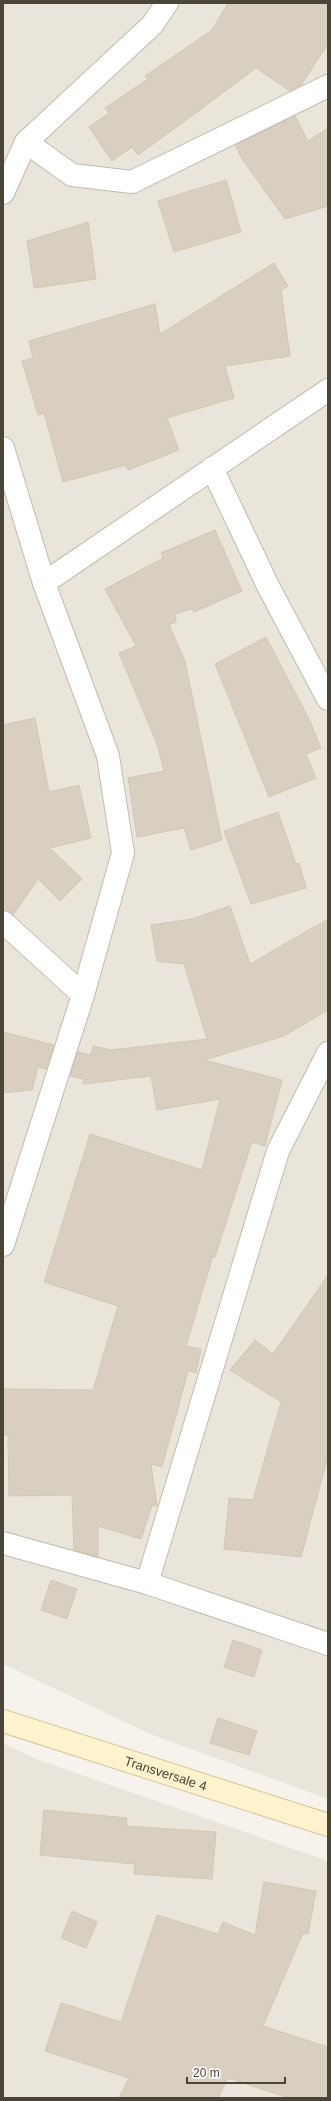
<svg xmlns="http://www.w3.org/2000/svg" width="331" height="2101" viewBox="0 0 331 2101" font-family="Helvetica,sans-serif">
	<rect width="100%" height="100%" fill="#f6f3ec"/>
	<!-- residential -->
	<g fill="#eae5da">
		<path d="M3,3H328V1799L150,1734L3,1664Z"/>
		<path d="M3,1743L36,1759L328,1861V2098H3Z"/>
	</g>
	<!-- building -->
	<g fill="#d8cfc1" stroke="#d3c7b4">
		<path d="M228,3H328V44L301,85L290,91L256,68L205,106L203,105L204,107L138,155L132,147L112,161L89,127L109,113L105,108L148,79L145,76L212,30Z"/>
		<path d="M295,116L308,141L328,128V206L285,219L242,159L235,145Z"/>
		<path d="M226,180L241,232L174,252L158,201Z"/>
		<path d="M88,222L96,279L34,288L27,241Z"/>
		<path d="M274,263L288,286L281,290L290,356L225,366L234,398L167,418L179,450L128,470L126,465L63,482L44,413L38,415L22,361L33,358L29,341L155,304L160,334Z"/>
		<path d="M215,530L242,591L194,612L192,609L175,614L176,622L169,625L185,661L222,840L191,850L184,828L137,837L128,778L164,771L157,744L119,653L136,646L105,589L163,558L161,553Z"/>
		<path d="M266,637L310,721L321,748L306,754L316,778L269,797L215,664Z"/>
		<path d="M35,718L49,792L79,785L91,838L50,848L82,879L60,901L38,879L13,915L3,910V725Z"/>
		<path d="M278,812L296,864L299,863L306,888L251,904L224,831Z"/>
		<path d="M230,906L250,964L328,919V1010L284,1036L204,1060L282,1080L265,1146L252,1142L215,1257L213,1256L186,1346L201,1349L196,1373L188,1371L162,1467L151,1464L157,1506H152L141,1539L98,1526V1557L74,1550L72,1495L9,1496L8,1435H3V1389L93,1390L118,1306L44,1282L90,1134L202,1170L220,1099L157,1110L151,1076L83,1084L84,1079L70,1076L78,1052L91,1055L93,1046L111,1050L207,1039L184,964L157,961L151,925L192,919Z"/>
		<path d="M3,1032L54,1045L46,1069L38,1067L32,1090L3,1093Z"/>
		<path d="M328,1275V1456L301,1557L224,1549L229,1498L253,1500L281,1402L230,1370L255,1340L273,1354Z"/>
		<path d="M51,1580L77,1589L67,1619L41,1610Z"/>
		<path d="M233,1640L262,1650L254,1677L224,1667Z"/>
		<path d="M218,1718L257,1731L249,1755L210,1743Z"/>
		<path d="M44,1810L127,1818L126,1826L216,1832L212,1879L134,1874L135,1864L40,1855Z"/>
		<path d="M264,1882L316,1891L308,1934L303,1933L263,2026L328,2047V2098H289L228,2078L218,2098H119L129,2078L45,2051L61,2003L121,2022L157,1915L218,1934L223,1922L255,1935Z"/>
		<path d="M72,1911L97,1922L86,1948L61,1938Z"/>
	</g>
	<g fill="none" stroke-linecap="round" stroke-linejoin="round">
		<!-- street casing -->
		<g stroke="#c2bbae" stroke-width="24">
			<g id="street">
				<path d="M167,3L152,25L26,142L72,175L132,182L328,86"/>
				<path d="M3,193L26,142"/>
				<path d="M3,448L44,583L108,756L123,853L83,995L3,1245"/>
				<path d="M212,468L268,586L328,699"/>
				<path d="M44,583L328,390"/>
				<path d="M3,922L83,995"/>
				<path d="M3,1543L147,1583L328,1644"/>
				<path d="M147,1583L278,1151L328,1053"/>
			</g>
		</g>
		<!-- secondary casing -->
		<g stroke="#d6c79b" stroke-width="24">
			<g id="secondary">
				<path id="s1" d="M3,1721L328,1825"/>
			</g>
		</g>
		<!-- street -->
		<use href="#street" stroke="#fff" stroke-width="22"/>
		<!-- secondary -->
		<use href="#secondary" stroke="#fff3cd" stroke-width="22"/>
	</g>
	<g text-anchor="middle" stroke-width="4" stroke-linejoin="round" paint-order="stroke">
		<!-- street labels -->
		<g font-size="13" fill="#4b4439" stroke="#fff">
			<text dy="5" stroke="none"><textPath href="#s1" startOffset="171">Transversale 4</textPath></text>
		</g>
	</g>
	<!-- border -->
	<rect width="331" height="2101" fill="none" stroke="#4b4439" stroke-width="8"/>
	<!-- scale -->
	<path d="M187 2077v6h98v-6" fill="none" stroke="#4b4439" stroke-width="2"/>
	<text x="193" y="2077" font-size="12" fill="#4b4439" stroke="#ffffff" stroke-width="3" paint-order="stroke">20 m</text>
</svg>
